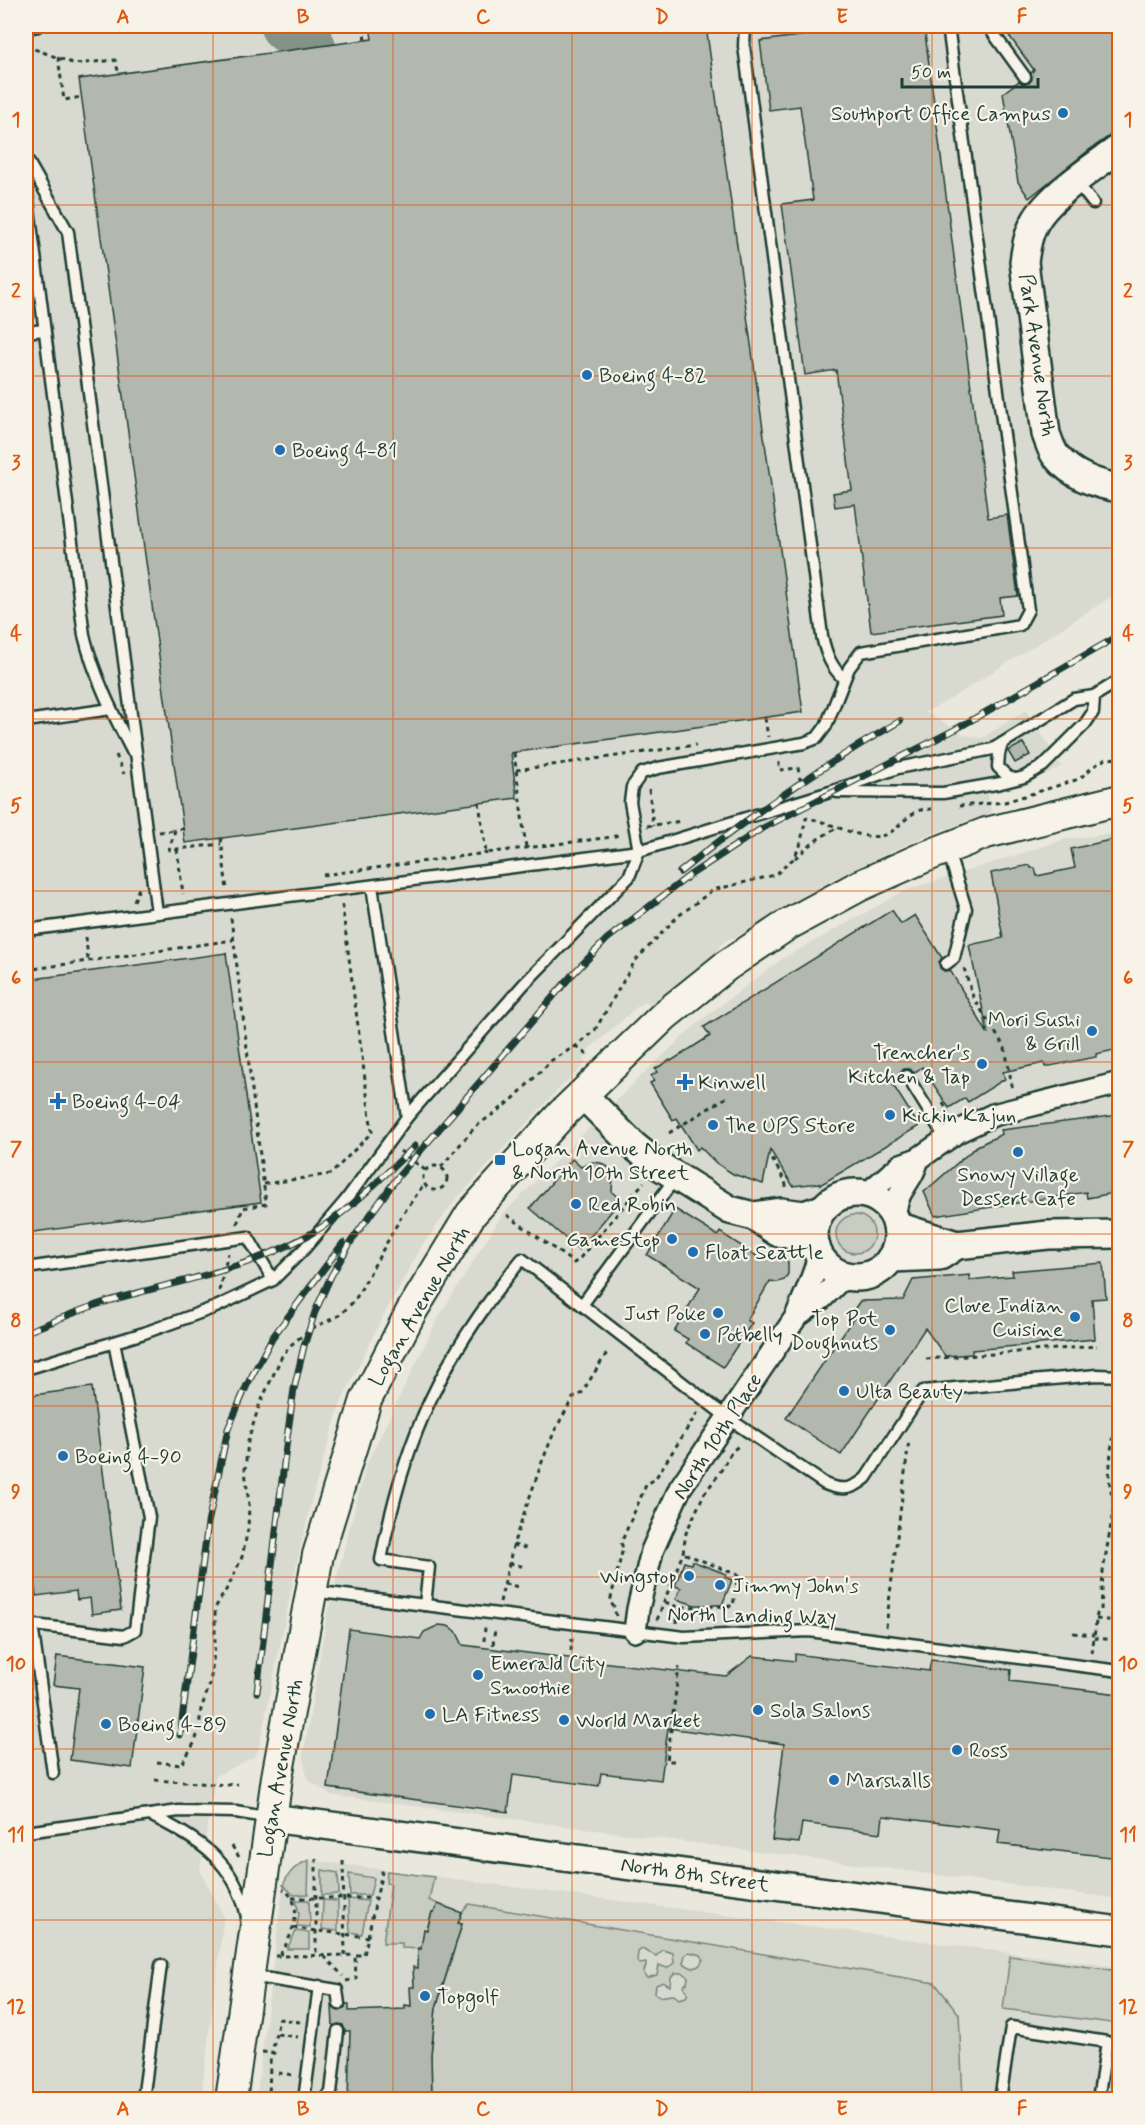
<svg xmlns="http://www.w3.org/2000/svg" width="1145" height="2125" viewBox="0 0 1145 2125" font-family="Mynerve,sans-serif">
	<rect width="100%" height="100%" fill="#eae8dd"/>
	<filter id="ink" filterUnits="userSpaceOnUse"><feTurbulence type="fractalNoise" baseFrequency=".0167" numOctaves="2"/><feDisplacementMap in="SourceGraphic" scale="12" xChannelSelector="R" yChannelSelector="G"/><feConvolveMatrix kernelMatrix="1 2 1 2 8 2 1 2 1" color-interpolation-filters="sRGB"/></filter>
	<g filter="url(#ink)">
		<!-- built -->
		<g fill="#d9dacf">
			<path d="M26,26H1119V592L944,703L925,712L965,735L982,738L1026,710L1062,766L1026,785L988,794L992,813L923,837L831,880L735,938H731L721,944L717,952L650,1006L644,1001L587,1051L590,1054L583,1059L586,1063L553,1095L454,1202L423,1244L378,1326L340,1405L315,1487L297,1562L259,1748L254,1757L216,1776L200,1870L224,1917L201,2099L26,2100Z"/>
			<path d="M1119,833V1899L330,1795L307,1779L303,1756L327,1614L366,1465L437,1320L501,1216L641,1076L700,1021L782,959L904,891L1066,839Z"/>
			<path d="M311,1860L1119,1967V2099L256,2100L283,1885L289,1873L300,1863Z"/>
		</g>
		<!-- green -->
		<g fill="#c8ccc1" stroke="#74847a" stroke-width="1.5" fill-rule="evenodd">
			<circle cx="855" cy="1234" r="19"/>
			<path d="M309,1860L308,1894L294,1895L283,1885C289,1872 296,1865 309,1860Z"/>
			<path d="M322,1870L338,1873L339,1894L322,1895Z"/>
			<path d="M387,1871L434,1877L429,1900L438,1904L434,1912H432L421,1949L402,1948V1943H383L391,1884L386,1883Z"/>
			<path d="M349,1874L374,1878L370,1895H350Z"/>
			<path d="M348,1899L368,1901L362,1934L350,1932Z"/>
			<path d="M296,1900H309L310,1927L297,1926L299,1914Z"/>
			<path d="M323,1900L338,1901V1931L322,1929Z"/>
			<path d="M469,1904L935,1983L959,2014L963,2099L432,2100L431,2054L436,2008L462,1924L458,1923L462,1913ZM642,1949L656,1956L663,1950L673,1953L674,1963L667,1968L659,1965L657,1975L647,1978C640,1971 647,1970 646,1963L640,1964L637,1961L638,1952ZM689,1952L701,1955L703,1959C701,1965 699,1967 692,1968L683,1963L685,1955ZM675,1973H682L688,1977L687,1983L683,1986L688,1993L686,1997L679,1999L674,1995C666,1994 662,2000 655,1993L656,1985L663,1982L670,1986L671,1977Z"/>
			<path d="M296,1931L309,1933V1949H287Z"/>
			<path d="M1010,1956L1119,1971V2024L1003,2009Z"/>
		</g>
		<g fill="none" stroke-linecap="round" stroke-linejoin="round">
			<!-- taxiway -->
			<path stroke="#849288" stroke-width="50" d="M285,26L311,47"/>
		</g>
		<!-- building -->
		<g fill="#b2b8ae" stroke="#1f3d34" stroke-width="1.5">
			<path d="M370,26H706L803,712L511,753L517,798L185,843L79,79L372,39Z"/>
			<path d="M879,26H924L988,518L1007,515L1018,596L1000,598L1002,615L871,632L855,504L835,507L833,493L852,490L836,370L805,375L782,204L813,200L800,106L769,110L760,41Z"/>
			<path d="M1002,26H1119V132L1111,135L1089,150L1029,198L1018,182L1003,93L1019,81L1023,84L1029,83L1032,79L1031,73L1034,70Z"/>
			<path d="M1023,743L1030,755L1015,763L1008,751Z"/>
			<path d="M1119,838V1049L1096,1054V1057L1045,1067L1044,1063L1003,1072L1005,1079L968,1102L965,1098L949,1108L922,1067L914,1073L910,1069H904L900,1073L901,1080L893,1085L919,1126L820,1185L819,1183L793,1186L770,1150L763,1184L733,1174L716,1163L700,1147L697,1150L677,1118L673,1120L650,1083L654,1081L651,1076L657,1072L655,1069L670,1060L671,1061L710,1036L704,1027L892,910L901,924L915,915L942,958L939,962L940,968L944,971L950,970L988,1034L969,945L1003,938L991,873L1030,865L1031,868H1035L1037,876L1075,868L1071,849Z"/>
			<path d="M226,953L261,1202L26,1233V980Z"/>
			<path d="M1119,1115V1192L1087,1198L1086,1192L935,1216L924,1192L977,1146L1002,1134L1001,1130Z"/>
			<path d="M572,1159L581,1167L592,1162L601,1163L608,1167L613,1175L612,1192L621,1200L579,1250L530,1208Z"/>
			<path d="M675,1209L718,1236L720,1232L761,1259L777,1256L783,1257L788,1262V1274L784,1280L777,1282L770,1281L747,1320L752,1323L723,1367L686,1343L688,1339L674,1331L700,1288L647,1255Z"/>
			<path d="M1103,1263L1106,1298L1092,1299L1095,1339L972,1350V1354L945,1356L925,1328L841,1455L786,1418L855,1316L852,1312L860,1301L903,1300L913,1280L970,1275V1280L998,1277L1013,1276L1012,1271Z"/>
			<path d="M92,1387L121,1610L92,1614L90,1598L77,1600L76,1591L36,1596L26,1516V1396Z"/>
			<path d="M692,1561L726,1574L725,1577L732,1580L722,1605H695L676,1599L681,1588L675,1586L684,1562L691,1564Z"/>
			<path d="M439,1625L448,1626L456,1631L463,1645L691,1673V1672L726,1676L752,1656L795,1661V1654L929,1671L931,1660L1011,1670L1010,1681L1119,1694V1858L998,1844L1000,1830L883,1816L881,1833L802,1823L799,1843L772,1840L784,1744L668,1728L661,1780L601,1773L599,1786L513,1775L508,1812L328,1788L349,1629L420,1639L424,1632Z"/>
			<path d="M57,1656L145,1667L132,1768L70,1760L79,1688L53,1685Z"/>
			<path d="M438,1904L462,1913L458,1923L462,1924L436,2008L431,2054L432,2100H348L350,2031H345L343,2025L339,2024L333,2026L332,2006L339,2011L344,2009L346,2004H349V2011L405,2009V2005L411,2006L410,1987H414L413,1967L417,1968L418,1948L421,1949L424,1929L427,1930L432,1912H434Z"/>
		</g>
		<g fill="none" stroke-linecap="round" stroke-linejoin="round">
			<!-- service casing -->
			<g stroke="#1f3d34" stroke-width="15">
				<g id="service">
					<path d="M745,26L744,46L822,636C826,654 831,667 844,679"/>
					<path d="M988,26L1025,77"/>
					<path d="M26,28L38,26"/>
					<path d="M26,158L68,232L157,913"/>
					<path d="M1075,180L1093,203"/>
					<path d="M26,185L84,635C94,676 113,714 132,751"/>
					<path d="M26,332L44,330"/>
					<path d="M26,721L111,709"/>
					<path d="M1002,744L999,754L998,767L1008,777L1015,779"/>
					<path d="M837,792L943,793L1001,783L1024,777L1043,766L1085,724L1093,712L1094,696"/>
					<path d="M372,886L407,1117"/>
					<path d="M26,930L639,851L830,792L898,768L993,749L1074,699L1094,696L1120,680"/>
					<path d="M946,964L954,958L966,909L947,848"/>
					<path d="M907,1076L946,1139"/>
					<path d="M676,1177L582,1305L728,1418L825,1484C842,1491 852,1490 866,1478L923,1391L1097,1375L1120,1376"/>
					<path d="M26,1268L248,1237L273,1280"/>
					<path d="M26,1369L144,1333L216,1307L273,1280L305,1248L346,1200L407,1117L524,984L629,877L639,851L630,802L632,787L642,773L658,768L804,743L817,738L826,726L849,668L861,652L1020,625L1028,610L948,26"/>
					<path d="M312,1591L684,1637L809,1631L1120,1671"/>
					<path d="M425,1605L429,1567L381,1560C404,1437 443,1355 522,1259L582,1305"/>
					<path d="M26,1624L124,1636L135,1630L149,1517L114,1342"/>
					<path d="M32,1625L53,1773"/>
					<path d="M150,1815C198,1839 235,1861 247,1917"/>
					<path d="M26,1832L179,1811L236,1812L271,1818"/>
					<path d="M251,1976L337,1990L339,2004"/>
					<path d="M143,2100L161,1965"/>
					<path d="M304,2100L319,1986"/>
					<path d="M324,2100L331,2093L338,2031"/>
					<path d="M1000,2100L1011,2027L1107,2042L1098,2100"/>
				</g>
			</g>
			<!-- minor casing -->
			<g stroke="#1f3d34" stroke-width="26">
				<g id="minor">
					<path d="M867,1194L901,1165L918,1159L957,1132L993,1115L1120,1083"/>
					<path d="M894,1216C896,1207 897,1197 903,1189C911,1175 913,1176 918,1159"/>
					<path d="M796,1317L822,1298L839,1281L854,1277"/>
					<path d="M635,1631L638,1609L652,1551L680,1488L796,1317C804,1296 815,1276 819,1254"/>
				</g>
			</g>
			<!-- tertiary casing -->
			<g stroke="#1f3d34" stroke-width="32">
				<g id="tertiary">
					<path d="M1120,148C1096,165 1048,197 1035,222C1028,234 1026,248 1024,262L1046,434C1049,441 1051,450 1056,456C1071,475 1097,485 1120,488"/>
					<path d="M582,1094L634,1146L655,1163L730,1210L754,1216L781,1212L804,1215L822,1209"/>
					<circle cx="856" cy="1235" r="42"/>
					<path d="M754,1216L777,1232L789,1234L816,1247"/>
					<path d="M897,1226L957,1245"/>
					<path d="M891,1258L940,1256L957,1245L1048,1235L1120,1234"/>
					<path d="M271,1818L1120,1931"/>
				</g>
			</g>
			<!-- secondary casing -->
			<g stroke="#1f3d34" stroke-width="34">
				<path id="secondary" d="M231,2100L277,1777L318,1555L366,1400L411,1312L471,1214L562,1114L665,1015L726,966L787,925L859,886L922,858L986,833L1120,800"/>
			</g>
			<!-- path -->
			<g stroke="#1f3d34" stroke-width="3" stroke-dasharray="4.5 4.5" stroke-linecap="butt">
				<path d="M363,26L365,40"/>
				<path d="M26,46L75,64L115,60L119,74"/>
				<path d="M58,57L64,100L81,97"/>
				<path d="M26,362L34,361"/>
				<path d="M765,718L768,737"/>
				<path d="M514,753L526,848"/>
				<path d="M116,755L124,774"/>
				<path d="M779,762V770L798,768L801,785"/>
				<path d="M516,770L696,745"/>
				<path d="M792,787L801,783"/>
				<path d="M649,789L653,826"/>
				<path d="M479,802L486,853L612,837L621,834"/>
				<path d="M959,806L1005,802L1079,779L1094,766L1106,759L1120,758"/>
				<path d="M647,826L682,821"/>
				<path d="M184,828L175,830L169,850L221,844"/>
				<path d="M159,832L175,830"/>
				<path d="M221,838L227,891"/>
				<path d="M177,849L183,894"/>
				<path d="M795,858L818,839L838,827"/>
				<path d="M323,875L486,853V857"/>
				<path d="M134,901L139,888"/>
				<path d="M231,918L266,1204L243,1208L237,1224"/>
				<path d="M86,937L88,961"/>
				<path d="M964,968L973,997L1005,1048L1013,1091"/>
				<path d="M26,970L233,940"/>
				<path d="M576,1046L589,1056"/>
				<path d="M943,1103L948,1112"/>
				<path d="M669,1133L727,1097"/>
				<path d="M400,1151L425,1170"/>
				<path d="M772,1159L785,1181L787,1190"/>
				<circle cx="435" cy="1178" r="12"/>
				<path d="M441,1167L475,1127L510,1102L552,1060L576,1046L595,1030L635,961L677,917L713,890L775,875L793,859L800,846L806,818C830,821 858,840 881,836C897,833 906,814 921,810C925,809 930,809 935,809"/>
				<path d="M264,1184L331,1174L372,1132L342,905"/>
				<path d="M507,1215L574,1263L580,1258L644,1182"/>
				<path d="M219,1291L228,1253"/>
				<path d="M926,1359L1097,1346"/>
				<path d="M1116,1390L1120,1398"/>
				<path d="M513,1545L530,1549"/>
				<path d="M509,1563L525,1567"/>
				<path d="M504,1584L520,1587"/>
				<path d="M500,1602L514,1542L542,1462L555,1430L573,1398L581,1394L608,1351"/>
				<path d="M665,1602L678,1607L733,1606L738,1575L683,1553"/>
				<path d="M616,1616L614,1607L610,1602L623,1548L621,1543L646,1485L655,1479L698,1412"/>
				<path d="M1096,1619L1117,1621"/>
				<path d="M657,1620L683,1553L686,1533L704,1494L719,1474L732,1451L740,1445"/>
				<path d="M677,1623L678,1607"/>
				<path d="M886,1627L909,1440"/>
				<path d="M1073,1633L1094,1635"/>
				<path d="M1094,1638L1115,1640"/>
				<path d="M484,1641L485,1627"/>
				<path d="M493,1645L495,1629"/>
				<path d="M571,1651L572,1638"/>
				<path d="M1092,1653L1097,1614L1101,1610L1103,1571L1114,1507L1109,1479L1111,1450L1120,1405"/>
				<path d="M674,1761H667L679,1667"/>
				<path d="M157,1762L181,1765L195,1742L199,1729L201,1709L210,1684L215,1645V1608L229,1585L242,1557L248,1529L249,1505L245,1470L248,1441L259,1406L282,1356L292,1344L309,1330L340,1315L355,1300L401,1217L424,1184"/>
				<path d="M155,1780L227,1785L238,1784"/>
				<path d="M232,1846L239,1857"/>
				<path d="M316,1858V1956"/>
				<path d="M343,1861L345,1955"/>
				<path d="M292,1898H376"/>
				<path d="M293,1928L368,1937"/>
				<path d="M280,1955C291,1937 307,1905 283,1889"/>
				<path d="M275,1956L364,1955L383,1867"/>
				<path d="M324,1956L343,1976"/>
				<path d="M346,1981L356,1979L355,1955"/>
				<path d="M277,2034L298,2037"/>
				<path d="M262,2052L277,2054"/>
				<path d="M278,2073L294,2075"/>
				<path d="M276,2093L290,2094"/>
				<path d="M269,2100L270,2062L279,2019L300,2022"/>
			</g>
			<!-- service -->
			<use href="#service" stroke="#f7f3e8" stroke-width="10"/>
			<!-- minor -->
			<use href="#minor" stroke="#f7f3e8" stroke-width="21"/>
			<!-- tertiary -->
			<use href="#tertiary" stroke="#f7f3e8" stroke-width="27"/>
			<!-- secondary -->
			<use href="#secondary" stroke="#f7f3e8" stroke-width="30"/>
			<!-- rail casing -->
			<g stroke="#1f3d34" stroke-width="7">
				<g id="rail">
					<path d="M680,872C749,816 823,765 900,721"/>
					<path d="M26,1332C51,1323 76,1311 102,1303C178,1280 258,1269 325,1225C358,1203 386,1173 415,1146"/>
					<path d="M257,1692L287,1438L294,1389L304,1346L315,1312L331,1276L352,1240L397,1178L571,976L607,939L690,875L761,829L956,729L1120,635"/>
					<path d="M180,1735L208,1523L228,1429L247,1385L272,1338L343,1243"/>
				</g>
			</g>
			<!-- rail -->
			<use href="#rail" stroke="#f7f3e8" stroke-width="4.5" stroke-dasharray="14" stroke-linecap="butt"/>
		</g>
	</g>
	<!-- grid -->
	<path fill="none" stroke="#de580e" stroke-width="1.5" stroke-opacity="0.55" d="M213,26V2100M393,26V2100M572,26V2100M752,26V2100M932,26V2100M26,205H1120M26,376H1120M26,548H1120M26,719H1120M26,891H1120M26,1062H1120M26,1234H1120M26,1406H1120M26,1577H1120M26,1749H1120M26,1920H1120"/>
	<!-- markers -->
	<g fill="#1f6fb2" stroke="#f7f3e8" stroke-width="2">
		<circle cx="1063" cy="113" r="6"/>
		<circle cx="587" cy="375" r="6"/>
		<circle cx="280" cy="450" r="6"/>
		<circle cx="1092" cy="1031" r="6"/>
		<circle cx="982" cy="1064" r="6"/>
		<path d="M682 1073h6v6h6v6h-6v6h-6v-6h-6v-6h6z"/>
		<path d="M55 1092h6v6h6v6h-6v6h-6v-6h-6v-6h6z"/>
		<circle cx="890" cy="1115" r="6"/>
		<circle cx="713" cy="1125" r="6"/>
		<circle cx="1018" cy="1152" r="6"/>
		<rect x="494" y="1154" width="12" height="12" rx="3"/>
		<circle cx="576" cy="1204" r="6"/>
		<circle cx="672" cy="1239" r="6"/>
		<circle cx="693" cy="1252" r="6"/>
		<circle cx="718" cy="1313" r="6"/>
		<circle cx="1075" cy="1317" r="6"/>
		<circle cx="890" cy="1330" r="6"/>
		<circle cx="705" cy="1334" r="6"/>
		<circle cx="844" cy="1391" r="6"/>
		<circle cx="63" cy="1456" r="6"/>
		<circle cx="689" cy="1576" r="6"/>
		<circle cx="720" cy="1585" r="6"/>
		<circle cx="478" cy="1675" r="6"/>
		<circle cx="758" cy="1710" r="6"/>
		<circle cx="430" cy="1714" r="6"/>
		<circle cx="564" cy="1720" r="6"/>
		<circle cx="106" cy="1724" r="6"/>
		<circle cx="957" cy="1750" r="6"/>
		<circle cx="834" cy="1780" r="6"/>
		<circle cx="425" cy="1996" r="6"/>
	</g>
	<g text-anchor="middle" stroke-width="4.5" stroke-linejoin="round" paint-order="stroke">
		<!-- poi labels -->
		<g font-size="21" fill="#1f3d34" stroke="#f7f3e8" text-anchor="start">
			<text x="1051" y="120" text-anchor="end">Southport Office Campus</text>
			<text x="599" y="382">Boeing 4-82</text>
			<text x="292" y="457">Boeing 4-81</text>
			<text x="1080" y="1026" text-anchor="end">Mori Sushi<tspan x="1080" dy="24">&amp; Grill</tspan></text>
			<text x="970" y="1059" text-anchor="end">Trencher's<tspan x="970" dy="24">Kitchen &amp; Tap</tspan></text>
			<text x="698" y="1089">Kinwell</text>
			<text x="72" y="1108">Boeing 4-04</text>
			<text x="902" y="1122">Kickin Kajun</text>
			<text x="725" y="1132">The UPS Store</text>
			<text x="512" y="1155">Logan Avenue North<tspan x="512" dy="24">&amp; North 10th Street</tspan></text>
			<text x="1018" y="1181" text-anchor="middle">Snowy Village<tspan x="1018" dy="24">Dessert Cafe</tspan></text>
			<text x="588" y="1211">Red Robin</text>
			<text x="660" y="1246" text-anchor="end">GameStop</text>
			<text x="705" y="1259">Float Seattle</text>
			<text x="1063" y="1312" text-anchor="end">Clove Indian<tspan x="1063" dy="24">Cuisine</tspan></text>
			<text x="706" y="1320" text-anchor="end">Just Poke</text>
			<text x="878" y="1325" text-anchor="end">Top Pot<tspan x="878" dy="24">Doughnuts</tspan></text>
			<text x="717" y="1341">Potbelly</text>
			<text x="856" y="1398">Ulta Beauty</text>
			<text x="75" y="1463">Boeing 4-90</text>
			<text x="677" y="1583" text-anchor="end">Wingstop</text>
			<text x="732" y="1592">Jimmy John's</text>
			<text x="490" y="1670">Emerald City<tspan x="490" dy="24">Smoothie</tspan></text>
			<text x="770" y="1717">Sola Salons</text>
			<text x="442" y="1721">LA Fitness</text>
			<text x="576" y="1727">World Market</text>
			<text x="118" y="1731">Boeing 4-89</text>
			<text x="969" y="1757">Ross</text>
			<text x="846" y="1787">Marshalls</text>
			<text x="437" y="2003">Topgolf</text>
		</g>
		<!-- street labels -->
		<g font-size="21" fill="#1f3d34" stroke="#f7f3e8">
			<text transform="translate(1038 355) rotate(82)" y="7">Park Avenue North</text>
			<text transform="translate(419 1306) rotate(-60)" y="7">Logan Avenue North</text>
			<text transform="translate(717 1436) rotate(-57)" y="7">North 10th Place</text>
			<text transform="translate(752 1615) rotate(1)" y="7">North Landing Way</text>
			<text transform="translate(280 1768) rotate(-80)" y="7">Logan Avenue North</text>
			<text transform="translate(695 1874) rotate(8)" y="7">North 8th Street</text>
		</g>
	</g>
	<!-- margin -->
	<rect width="1145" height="2125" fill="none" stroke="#f7f3e8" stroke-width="66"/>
	<!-- scale -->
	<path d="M902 78v9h136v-9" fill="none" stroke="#1f3d34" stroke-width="3"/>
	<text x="911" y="78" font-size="18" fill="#1f3d34" stroke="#f7f3e8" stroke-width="4.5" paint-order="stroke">50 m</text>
	<rect x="33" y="33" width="1079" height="2059" fill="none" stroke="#de580e" stroke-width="2"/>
	<g font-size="20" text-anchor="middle" font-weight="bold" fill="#de580e">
		<text x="123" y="23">A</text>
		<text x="303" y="23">B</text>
		<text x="483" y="23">C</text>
		<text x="662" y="23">D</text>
		<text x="842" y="23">E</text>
		<text x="1022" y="23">F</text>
		<text x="16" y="126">1</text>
		<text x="1128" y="126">1</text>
		<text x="16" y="297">2</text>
		<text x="1128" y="297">2</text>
		<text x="16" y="469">3</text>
		<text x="1128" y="469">3</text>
		<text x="16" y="640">4</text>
		<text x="1128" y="640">4</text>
		<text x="16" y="812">5</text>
		<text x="1128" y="812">5</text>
		<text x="16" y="984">6</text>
		<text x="1128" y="984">6</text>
		<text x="16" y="1155">7</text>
		<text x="1128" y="1155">7</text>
		<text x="16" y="1327">8</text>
		<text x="1128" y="1327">8</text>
		<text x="16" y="1498">9</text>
		<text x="1128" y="1498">9</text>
		<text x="16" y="1670">10</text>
		<text x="1128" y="1670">10</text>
		<text x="16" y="1841">11</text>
		<text x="1128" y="1841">11</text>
		<text x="16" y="2013">12</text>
		<text x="1128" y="2013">12</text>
		<text x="123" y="2115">A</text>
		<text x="303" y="2115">B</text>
		<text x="483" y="2115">C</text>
		<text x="662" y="2115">D</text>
		<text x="842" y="2115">E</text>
		<text x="1022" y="2115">F</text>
	</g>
</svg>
